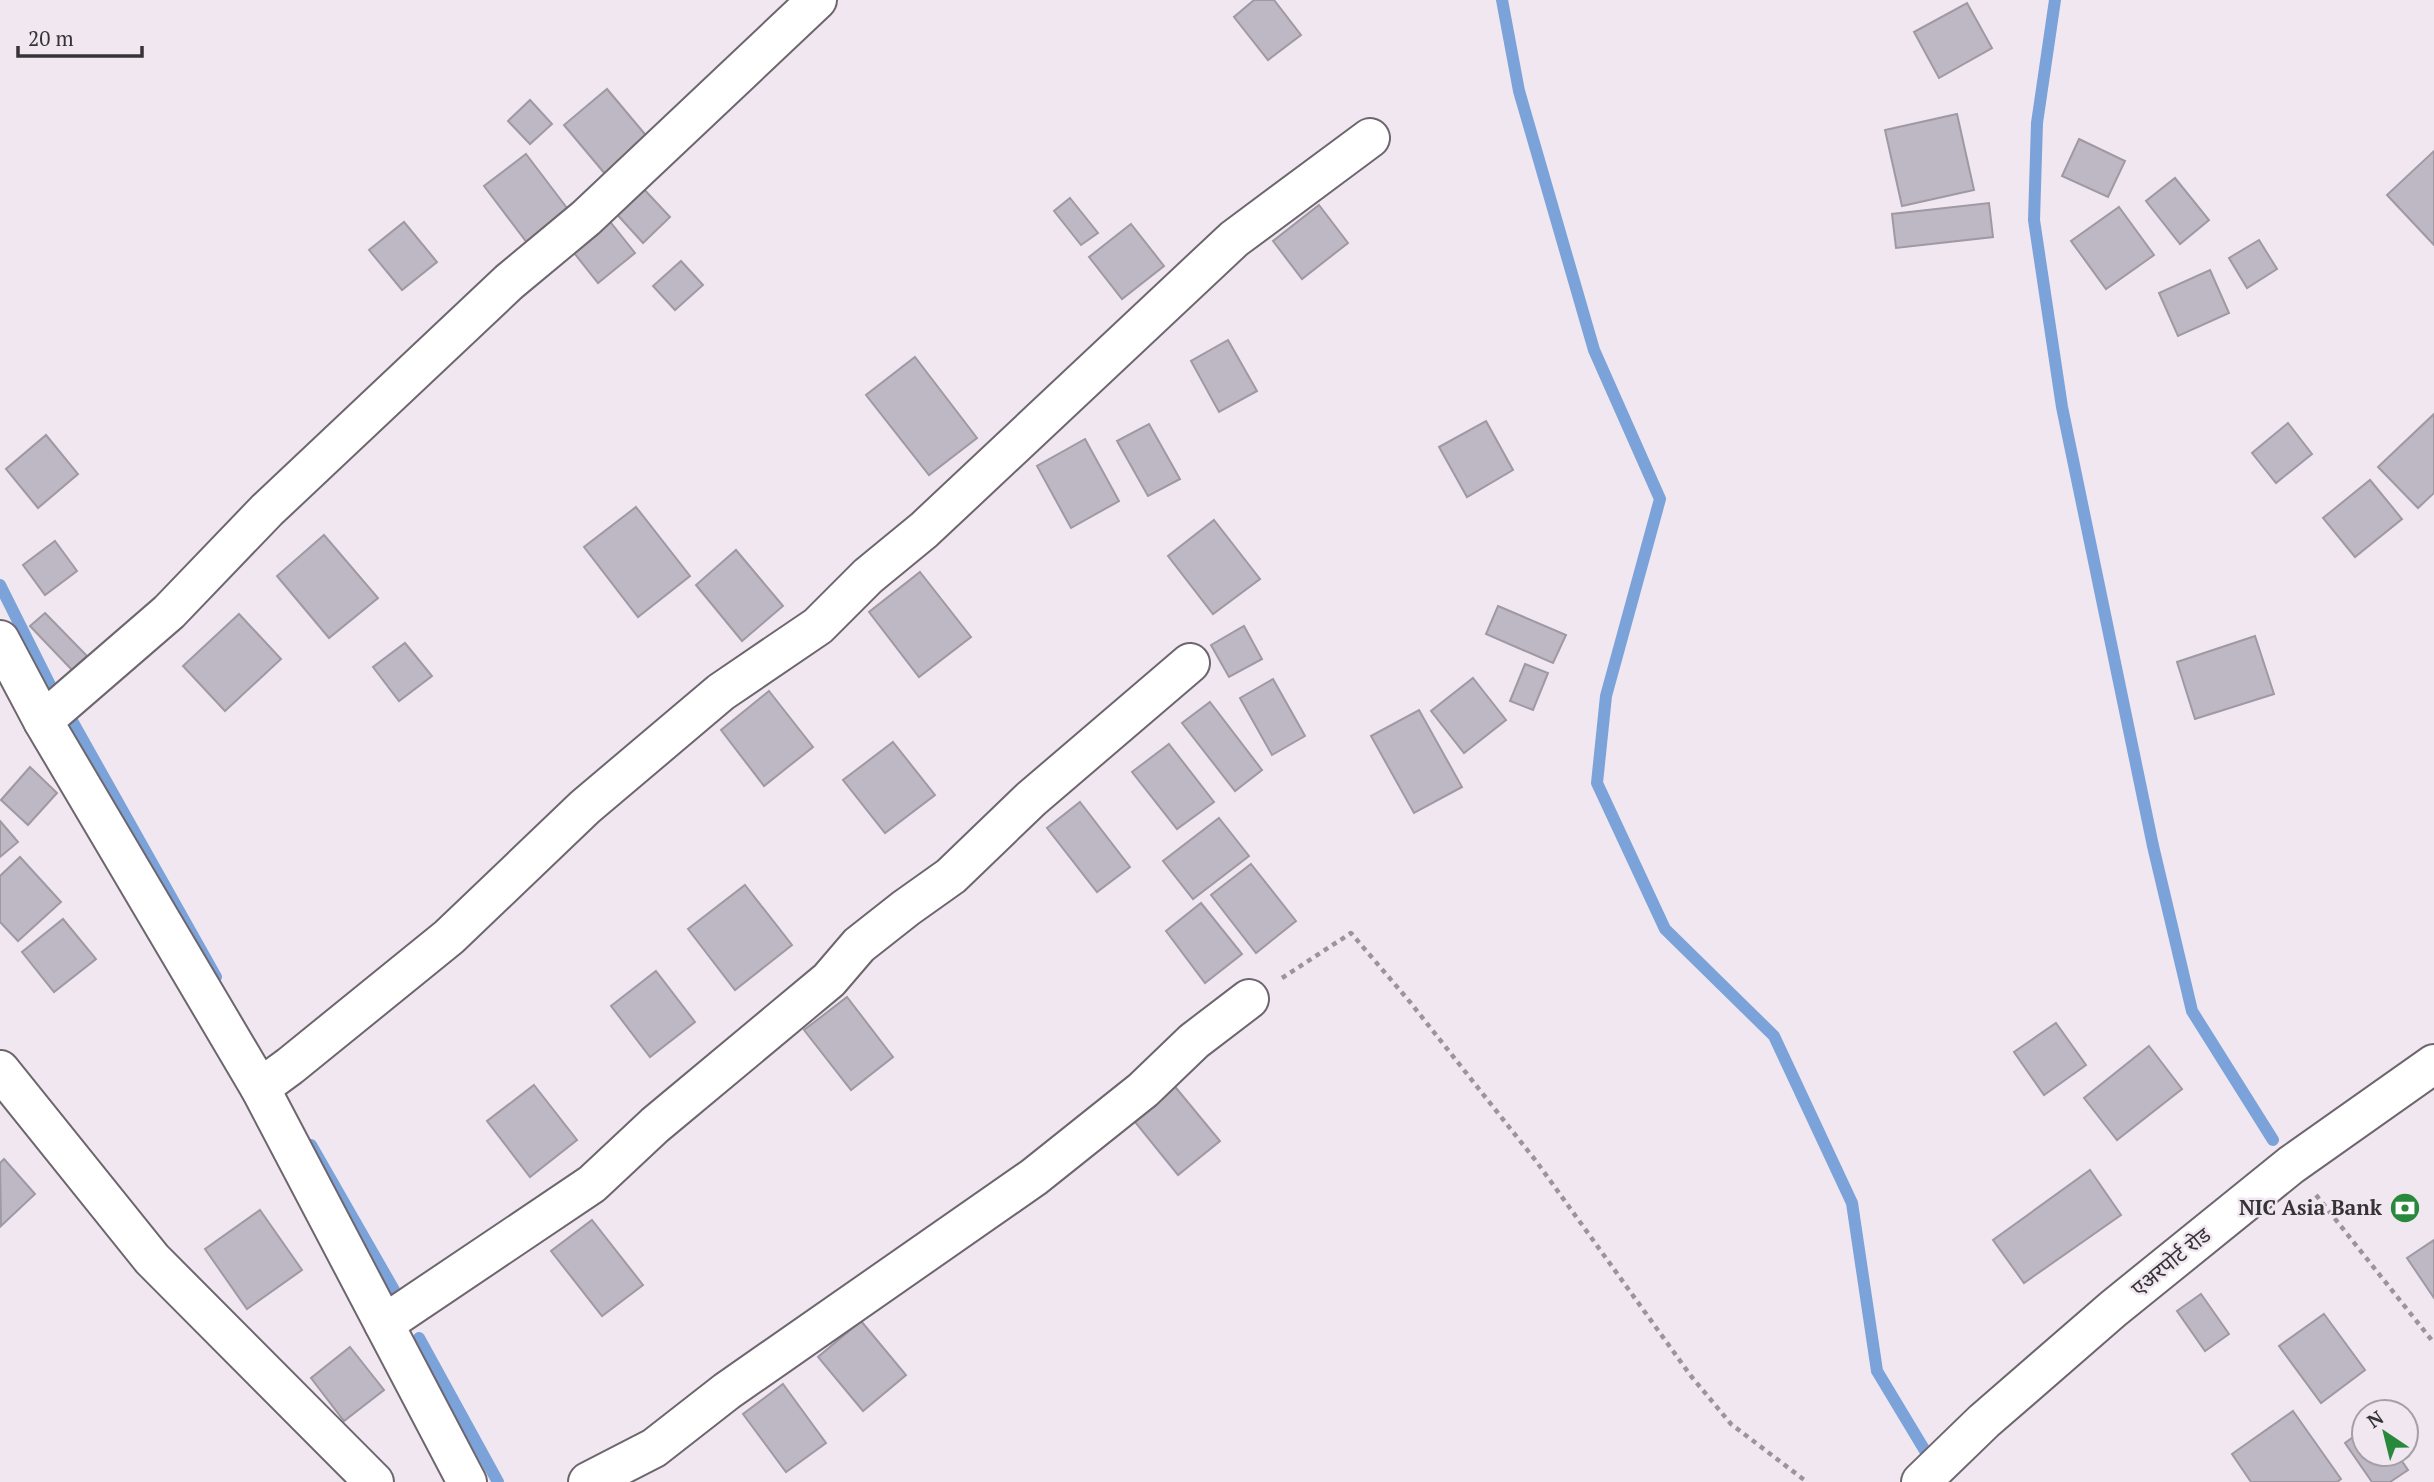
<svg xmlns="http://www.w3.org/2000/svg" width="2434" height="1482" viewBox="0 0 2434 1482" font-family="'PT Serif','Noto Sans Devanagari',serif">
	<rect width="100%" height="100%" fill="#f0e7f0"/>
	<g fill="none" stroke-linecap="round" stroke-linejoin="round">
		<!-- stream -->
		<g stroke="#7ba3da" stroke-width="12">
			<path d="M1502,0L1519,91L1594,350L1660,499L1606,696L1597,783L1665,929L1774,1036L1852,1203L1877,1371L1933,1464"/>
			<path d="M2055,0L2037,123L2034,220L2062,407L2153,846L2192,1011L2273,1140"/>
			<path d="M0,585L54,693"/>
			<path d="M71,719L216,977"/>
			<path d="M311,1145L394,1290"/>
			<path d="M419,1338L498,1482"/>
		</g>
	</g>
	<!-- building -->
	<g fill="#bdb8c3" stroke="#9e99a3" stroke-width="2">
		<path d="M1254,0H1274L1301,35L1268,60L1234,17Z"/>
		<path d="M1967,3L1992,48L1939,78L1914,32Z"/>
		<path d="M607,89L654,145L611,181L564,125Z"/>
		<path d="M530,100L552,124L530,144L508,121Z"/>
		<path d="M1957,114L1974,190L1902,206L1885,130Z"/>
		<path d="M2079,139L2125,161L2108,197L2062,176Z"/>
		<path d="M2434,151V245L2387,195Z"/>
		<path d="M526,154L570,212L528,244L484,186Z"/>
		<path d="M2175,178L2209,220L2180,244L2146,201Z"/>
		<path d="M640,185L670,217L643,243L613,210Z"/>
		<path d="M1070,198L1098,233L1081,245L1054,211Z"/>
		<path d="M1989,203L1993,237L1896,248L1892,214Z"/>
		<path d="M1319,205L1348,243L1302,279L1273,241Z"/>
		<path d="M2119,207L2154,255L2106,289L2071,241Z"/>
		<path d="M604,214L635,253L598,283L567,244Z"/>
		<path d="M404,222L437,262L402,290L369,250Z"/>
		<path d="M1131,224L1164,266L1122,299L1089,257Z"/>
		<path d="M2259,240L2277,269L2247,288L2229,258Z"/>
		<path d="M681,261L703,285L675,310L653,286Z"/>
		<path d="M2210,270L2229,313L2178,336L2159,293Z"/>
		<path d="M1228,340L1257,391L1219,412L1191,361Z"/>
		<path d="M915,357L977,438L929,475L866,395Z"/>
		<path d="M2434,414V493L2418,508L2378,467Z"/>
		<path d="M1486,421L1513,470L1467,497L1439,447Z"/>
		<path d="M2288,423L2312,454L2276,483L2252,453Z"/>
		<path d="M1149,424L1180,479L1148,496L1117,441Z"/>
		<path d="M46,435L78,474L38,508L6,469Z"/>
		<path d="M1085,439L1119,501L1071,528L1037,466Z"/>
		<path d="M2370,480L2402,519L2355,557L2323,518Z"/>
		<path d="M636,507L690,576L638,617L584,547Z"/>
		<path d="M1214,520L1260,579L1213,614L1168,556Z"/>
		<path d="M324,535L378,598L329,638L277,576Z"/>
		<path d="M55,541L77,571L45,595L23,565Z"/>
		<path d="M736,550L783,606L742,641L696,585Z"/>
		<path d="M920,572L971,637L919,677L869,612Z"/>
		<path d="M1498,606L1566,635L1553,663L1486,634Z"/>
		<path d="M45,613L87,656L72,670L30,626Z"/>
		<path d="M239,614L281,659L225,711L183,666Z"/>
		<path d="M1244,626L1262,659L1229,677L1211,645Z"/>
		<path d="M2255,636L2274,694L2195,719L2177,662Z"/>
		<path d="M405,643L432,676L399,701L373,667Z"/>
		<path d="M1525,664L1548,673L1533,710L1510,701Z"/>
		<path d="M1473,678L1506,720L1464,753L1431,711Z"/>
		<path d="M1273,679L1305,736L1272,755L1240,698Z"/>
		<path d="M769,691L813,747L764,786L721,730Z"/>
		<path d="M1210,702L1262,770L1235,791L1182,723Z"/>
		<path d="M1419,710L1462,787L1414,813L1371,736Z"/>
		<path d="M893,742L935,795L885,833L843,780Z"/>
		<path d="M1169,744L1214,802L1177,829L1132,772Z"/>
		<path d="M30,767L57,793L28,825L1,800Z"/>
		<path d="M1080,802L1130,867L1097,892L1047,828Z"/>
		<path d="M1219,818L1249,856L1193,899L1163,861Z"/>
		<path d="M0,821L18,842L0,857Z"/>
		<path d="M20,857L61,902L18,941L0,922V876Z"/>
		<path d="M1251,864L1296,921L1256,953L1211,895Z"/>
		<path d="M745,885L792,945L735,990L688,929Z"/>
		<path d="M1201,903L1242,954L1205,983L1166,931Z"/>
		<path d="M63,919L96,959L54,992L22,952Z"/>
		<path d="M656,971L695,1022L650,1057L611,1006Z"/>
		<path d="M847,997L893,1057L851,1090L804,1030Z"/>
		<path d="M2056,1023L2086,1065L2044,1095L2014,1052Z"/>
		<path d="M2149,1046L2182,1089L2117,1140L2084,1098Z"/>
		<path d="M1172,1083L1220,1141L1178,1175L1131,1117Z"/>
		<path d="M534,1085L577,1140L530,1177L487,1121Z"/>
		<path d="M4,1159L35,1194L1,1226L0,1163Z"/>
		<path d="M2090,1170L2121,1215L2024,1283L1993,1240Z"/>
		<path d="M260,1210L302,1270L247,1309L205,1249Z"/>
		<path d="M592,1220L643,1285L602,1316L551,1251Z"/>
		<path d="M2434,1240V1298L2407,1258Z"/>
		<path d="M2201,1294L2229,1334L2205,1351L2177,1311Z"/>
		<path d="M2324,1314L2365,1370L2321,1403L2279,1346Z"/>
		<path d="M861,1321L906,1375L863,1411L818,1357Z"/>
		<path d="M350,1347L384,1390L344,1421L311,1378Z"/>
		<path d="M783,1384L826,1443L786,1472L743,1414Z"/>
		<path d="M2293,1411L2341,1479L2337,1482H2251L2232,1454Z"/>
		<path d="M2364,1429V1454H2397L2408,1470L2390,1482H2372L2345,1443Z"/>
	</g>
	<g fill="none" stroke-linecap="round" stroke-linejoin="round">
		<!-- minor casing -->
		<g stroke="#6e666e" stroke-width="42">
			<g id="minor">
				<path d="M0,640L43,721L260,1088L467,1482"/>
				<path d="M43,721L169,612L267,510L509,282L586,218L817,0"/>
				<path d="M0,1070L152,1259L374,1482"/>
				<path d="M260,1088L290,1066L449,937L585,807L721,692L818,626L868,576L924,530L1234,239L1370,138"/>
				<path d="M384,1324L592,1184L655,1125L829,980L859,945L906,908L951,876L1031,799L1190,663"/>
				<path d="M588,1482L654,1448L727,1391L1034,1177L1143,1090L1194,1041L1249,999"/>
				<path d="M1921,1482L1984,1421L2113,1309L2291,1165L2434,1064"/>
			</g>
		</g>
		<!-- path -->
		<g stroke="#9b949b" stroke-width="4.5" stroke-dasharray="5 5" stroke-linecap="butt">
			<path d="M1282,978L1351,933L1410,1002L1536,1161L1691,1376L1731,1424L1807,1482"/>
			<path d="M2316,1195L2434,1343"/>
		</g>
		<!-- minor -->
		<use href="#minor" stroke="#fff" stroke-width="38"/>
	</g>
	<!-- icons -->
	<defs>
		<g id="bank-disc" transform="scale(1.575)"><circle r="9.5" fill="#28883b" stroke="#f0e7f0"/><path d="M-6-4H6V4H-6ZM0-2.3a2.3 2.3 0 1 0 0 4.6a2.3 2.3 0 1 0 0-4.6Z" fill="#fff"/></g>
	</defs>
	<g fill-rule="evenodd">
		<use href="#bank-disc" x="2405" y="1208"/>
	</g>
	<g text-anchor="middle" stroke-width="5" stroke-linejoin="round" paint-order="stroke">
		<!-- poi labels -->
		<g font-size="21" font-weight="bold" fill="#363336" stroke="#f0e7f0" text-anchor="end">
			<text x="2382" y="1215">NIC Asia Bank</text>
		</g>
		<!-- street labels -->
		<g font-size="21" fill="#363336" stroke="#f0e7f0">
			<text transform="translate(2171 1262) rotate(-39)" y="7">एअरपोर्ट रोड</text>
		</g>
	</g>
	<!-- north arrow -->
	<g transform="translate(2385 1433) rotate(325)"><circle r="33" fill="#f0e7f0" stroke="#a69fa6" stroke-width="2"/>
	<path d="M0-5L12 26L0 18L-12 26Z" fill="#28883b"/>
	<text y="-10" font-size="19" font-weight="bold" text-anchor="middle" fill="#363336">N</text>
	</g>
	<!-- scale -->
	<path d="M18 46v10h124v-10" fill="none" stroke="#363336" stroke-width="3.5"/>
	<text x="28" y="46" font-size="21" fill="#363336" stroke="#f0e7f0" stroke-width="5" paint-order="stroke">20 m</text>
</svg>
